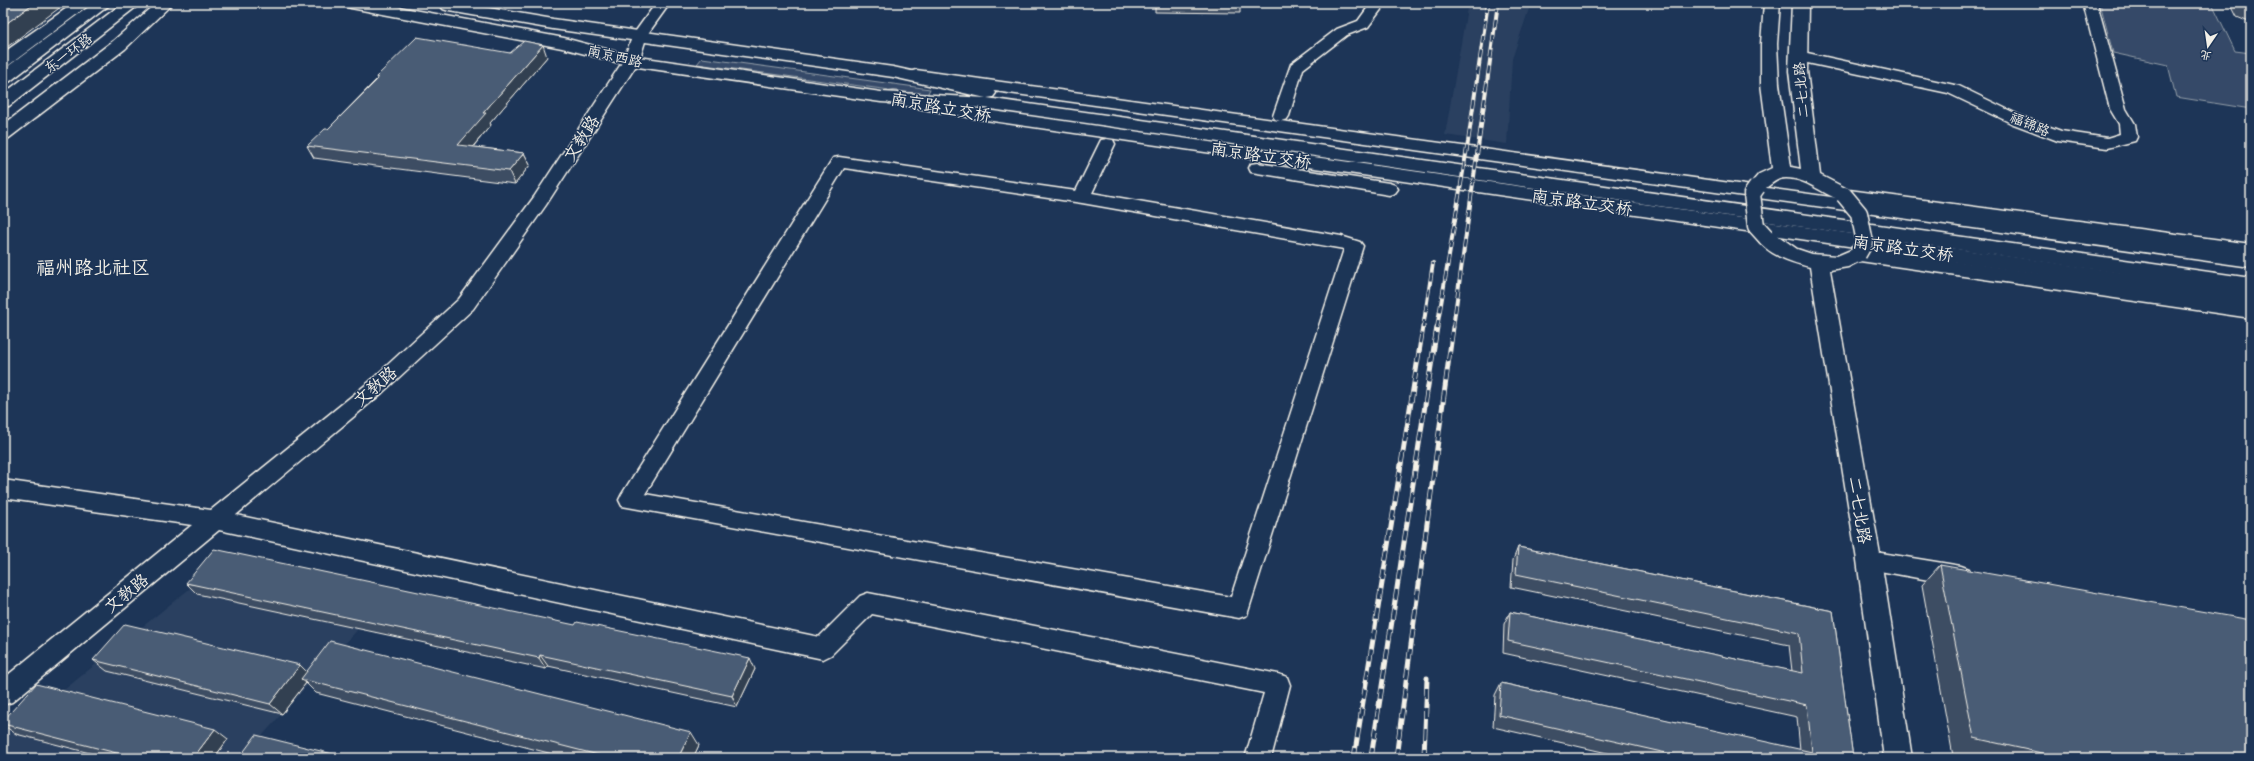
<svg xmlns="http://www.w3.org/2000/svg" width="2254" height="761" viewBox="0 0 2254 761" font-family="Caveat,'LXGW WenKai TC',sans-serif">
	<rect width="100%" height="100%" fill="#1d3557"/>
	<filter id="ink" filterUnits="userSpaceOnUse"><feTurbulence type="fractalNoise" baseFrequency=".025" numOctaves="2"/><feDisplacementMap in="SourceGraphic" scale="8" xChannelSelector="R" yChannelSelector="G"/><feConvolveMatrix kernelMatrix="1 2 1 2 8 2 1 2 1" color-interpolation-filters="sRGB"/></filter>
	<g filter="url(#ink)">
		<!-- built -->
		<g fill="#2a4060">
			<path d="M1468,3H1531L1512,59L1507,144L1445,135Z"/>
			<path d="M234,553L395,588L242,758H3V739Z"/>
		</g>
		<!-- green -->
		<g fill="#354a67" stroke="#949ea8">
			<path d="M2100,3H2212L2235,51L2251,53V109L2176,97L2168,65L2113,53Z"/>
			<path d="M702,58L930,89L927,95L697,64Z"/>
		</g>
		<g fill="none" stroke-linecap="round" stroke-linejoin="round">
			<!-- minor casing -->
			<g stroke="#f4f1e8" stroke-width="3">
				<g id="minor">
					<path d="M656,3H670L647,35L639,61L546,205L473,309L382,393L236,515L819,637L860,596L868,593L1278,674L1287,677L1290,685L1271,758H1245L1264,693L872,614L831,655L823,659L219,530L12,702L3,705V679L192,525L3,498V480L211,510L368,383L459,299L534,197L623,61L633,35Z"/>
					<path d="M1371,3H1386L1368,27L1347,35L1303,69L1289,116L1287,119L1281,121L2251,255V267L916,80L910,78L908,75L910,72L916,70L1280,121L1275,119L1273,116L1291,64L1337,29L1358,21Z"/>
					<path d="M2083,3H2097L2126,109L2135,124L2137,137L2135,141L2107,148L2058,141L2011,123L1948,93L1798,61L1793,59L1790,56L1793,53L1798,51L1959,86L2023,117L2061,131L2107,138L2120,134L2119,124L2110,109Z"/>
					<path d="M895,95L979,109L2251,291V305L979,119L889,103L887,100L889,97Z"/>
					<path d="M1107,139L1113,140L1115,144L1092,193L1341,236L1360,242L1363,246L1247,615L1239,618L622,506L619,500L622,494L833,158L839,157L1076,191L1099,144L1101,140ZM844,168L1082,203L1344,249L1231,597L645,494Z"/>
					<path d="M1257,163L1389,183L1395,185L1398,189L1395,193L1389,195L1251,172L1249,168L1251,164Z"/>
					<path d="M1869,551L1961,566L1969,569L1972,576L1969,583L1961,586L1869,569L1861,567L1858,560L1861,553Z"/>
				</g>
			</g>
			<!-- major casing -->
			<g stroke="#f4f1e8" stroke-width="3">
				<g id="major">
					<path d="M74,3H92L9,65L3,66V53Z"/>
					<path d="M156,3H173L125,49L9,138L3,140V125L113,41Z"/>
					<path d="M343,3H377L564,38L632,56L881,92L986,98L893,77L553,29L449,11L443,9L441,6L443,3H460L553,19L893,67L993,89L996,93L993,97L987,98L2251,278V292L984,108L881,102L631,66L562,48L351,8L345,6Z"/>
					<path d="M1764,3H1780L1777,44L1779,84L1791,167L1801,169L1789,71L1792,3H1808L1807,71L1820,175L1849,190L2251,244V258L1844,201C1824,196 1808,178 1786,178C1770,178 1766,196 1750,191L1748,187L1759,174L1772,168L1761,84V44Z"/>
					<path d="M1766,230L1773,232L1797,249L1812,254L1837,256L1858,247L2251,304V318L1860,261L1848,267L1830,270L1881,560L1912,758H1884L1857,560L1810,267C1791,262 1767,255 1756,237L1759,232Z"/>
				</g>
			</g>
			<!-- highway casing -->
			<g stroke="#f4f1e8" stroke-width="3">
				<g id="highway">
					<path d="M94,3H112L9,82L3,83V70Z"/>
					<path d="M123,3H141L9,106L3,107V94Z"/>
				</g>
			</g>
			<!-- minor -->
			<use href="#minor" fill="#1d3557" fill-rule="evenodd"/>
			<!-- major -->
			<use href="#major" fill="#1d3557" fill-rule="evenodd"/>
			<!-- highway -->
			<use href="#highway" fill="#1d3557" fill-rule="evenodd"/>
			<!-- rail-far1 casing -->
			<g stroke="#f4f1e8" stroke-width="4">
				<g id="rail-far1">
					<path d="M1423,328L1433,263"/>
					<path d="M1437,328L1468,142L1488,3"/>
					<path d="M1453,328L1498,3"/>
				</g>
			</g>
			<!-- rail casing -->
			<g stroke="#f4f1e8" stroke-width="5">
				<g id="rail">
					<path d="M1354,758L1423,327"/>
					<path d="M1371,758L1437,327"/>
					<path d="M1396,758L1453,327"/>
					<path d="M1424,758L1427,678"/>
				</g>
			</g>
			<!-- rail-far1 -->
			<use href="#rail-far1" stroke="#1d3557" stroke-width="2.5" stroke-dasharray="8" stroke-linecap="butt"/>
			<!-- rail -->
			<use href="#rail" stroke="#1d3557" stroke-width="3.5" stroke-dasharray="10" stroke-linecap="butt"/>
			<!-- minor-bridge casing -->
			<g stroke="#f4f1e8" stroke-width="19" stroke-linecap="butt">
				<g id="minor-bridge">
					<path d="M1757,187L1752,194L1756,226L1766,237"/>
					<path d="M1844,195L1859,213L1865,242L1858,254"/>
				</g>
			</g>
			<!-- minor-bridge -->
			<use href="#minor-bridge" stroke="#1d3557" stroke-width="16"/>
		</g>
		<!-- wall -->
		<g fill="#3e4e64" stroke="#f4f1e8">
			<path d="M1155,3H1240V13L1155,12Z"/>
			<path d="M2230,3H2251V23L2237,17Z"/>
			<path d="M510,53L547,57L490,123L491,125L473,147L524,153L530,165L515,184L314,158L307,146L328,129L377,79L376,77Z"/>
			<path d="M1518,547L1833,611L1853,758H1629L1493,727L1495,695L1501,683L1800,750L1797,717L1503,653L1504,624L1510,612L1792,671L1789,645L1511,587L1513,560Z"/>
			<path d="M1940,565L2251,758H1961L1953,756L1922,585Z"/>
			<path d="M186,583L755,669L737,707L548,666L546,669L197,594Z"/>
			<path d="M93,660L300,665L307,672L699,745L693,758H568L316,693L306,683L282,714L107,671Z"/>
			<path d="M3,721L228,739L214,758H109L16,734L3,725Z"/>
		</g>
		<!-- shaded-wall -->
		<g fill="#324051" stroke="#f4f1e8">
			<path d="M34,3H66L3,50V26Z"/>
			<path d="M543,45L547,57L490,123L491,125L464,157L458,145L483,113Z"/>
			<path d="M524,153L530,165L515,184L509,171Z"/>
			<path d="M540,655L548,666L546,669L539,658Z"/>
			<path d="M750,658L755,669L737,707L732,696Z"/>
			<path d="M300,665L311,676L301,679L306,683L282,714L270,704Z"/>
			<path d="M215,729L228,739L214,758H193Z"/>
			<path d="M691,732L699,745L693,758H678Z"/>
		</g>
		<!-- building -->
		<g fill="#485b74" stroke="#f4f1e8">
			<path d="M3,3H34L3,26Z"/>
			<path d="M417,37L510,53L524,41L543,45L483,113H486L458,145L524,153L509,171L307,146L325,129H328L379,78L376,77Z"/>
			<path d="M1518,547L1833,611L1853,758H1688L1499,715L1501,683L1812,752L1807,705L1508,641L1510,612L1803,673L1799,633L1516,574Z"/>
			<path d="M214,549L575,625L577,622L750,658L732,696L540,655L539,658L186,583Z"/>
			<path d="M1940,565L2251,620V758H2064L1974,738Z"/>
			<path d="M125,624L300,665L270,704L93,660Z"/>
			<path d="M330,641L691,732L678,758H610L301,679Z"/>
			<path d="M36,684L215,729L193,758H136L3,724V721Z"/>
			<path d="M256,735L349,758H239Z"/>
		</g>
	</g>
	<g text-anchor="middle" stroke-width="3" stroke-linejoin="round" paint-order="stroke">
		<!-- far-street labels -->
		<g font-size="14" fill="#f4f1e8" stroke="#1d3557">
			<text transform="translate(68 53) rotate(-37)" y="5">东一环路</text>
			<text transform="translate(615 56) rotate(13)" y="5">南京西路</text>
			<text transform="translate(1801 90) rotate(-95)" y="5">二七北路</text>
			<text transform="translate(2030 124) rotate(22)" y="5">福锦路</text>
		</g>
		<!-- street labels -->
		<g font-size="17" fill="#f4f1e8" stroke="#1d3557">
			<text transform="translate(941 107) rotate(10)" y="6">南京路立交桥</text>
			<text transform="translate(581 138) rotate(-57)" y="6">文教路</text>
			<text transform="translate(1261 155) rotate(8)" y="6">南京路立交桥</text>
			<text transform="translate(1582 202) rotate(8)" y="6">南京路立交桥</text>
			<text transform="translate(1903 248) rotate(8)" y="6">南京路立交桥</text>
			<text transform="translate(375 386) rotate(-41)" y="6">文教路</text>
			<text transform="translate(1860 510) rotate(81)" y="6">二七北路</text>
			<text transform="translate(126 593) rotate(-39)" y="6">文教路</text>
		</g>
		<!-- quarter labels -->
		<g font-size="19" fill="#f4f1e8" stroke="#1d3557">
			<text x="93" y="274">福州路北社区</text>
		</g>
	</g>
	<!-- margin -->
	<rect width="2254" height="761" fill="none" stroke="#1d3557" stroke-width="16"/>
	<rect x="8" y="8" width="2238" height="745" fill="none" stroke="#f4f1e8" stroke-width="1.5" filter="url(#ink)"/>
	<!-- north arrow -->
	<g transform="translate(2208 46) rotate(193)" stroke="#1d3557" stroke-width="3" paint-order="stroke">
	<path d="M0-3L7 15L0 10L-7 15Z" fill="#f4f1e8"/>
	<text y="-6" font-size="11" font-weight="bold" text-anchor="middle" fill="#f4f1e8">北</text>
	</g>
</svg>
